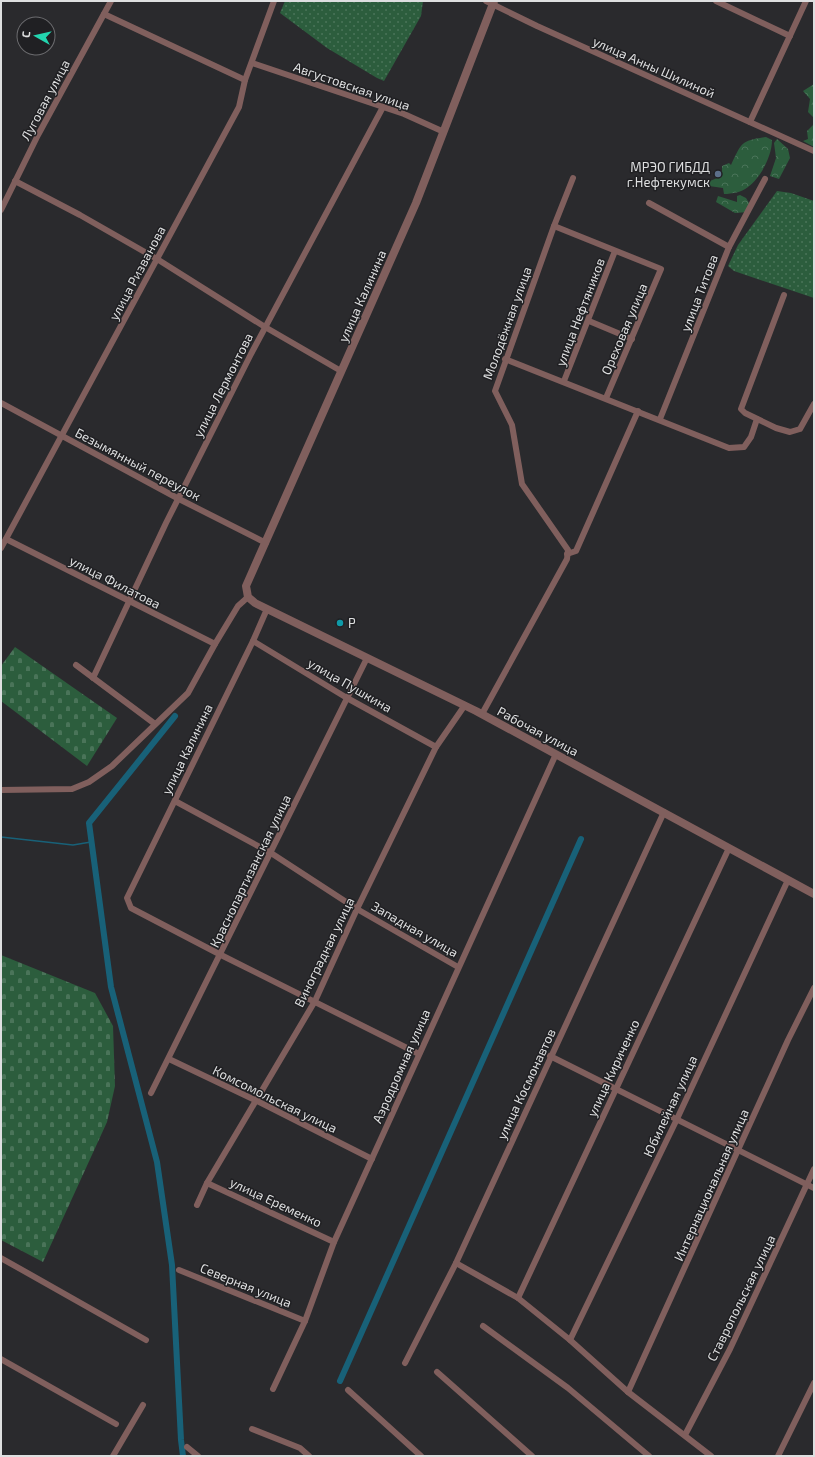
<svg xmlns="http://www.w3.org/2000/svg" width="815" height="1457" viewBox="0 0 815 1457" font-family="'Exo 2',sans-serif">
	<defs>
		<pattern id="grass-dots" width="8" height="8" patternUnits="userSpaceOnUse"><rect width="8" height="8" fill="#2c5d3d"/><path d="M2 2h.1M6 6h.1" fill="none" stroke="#4a7459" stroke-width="1.8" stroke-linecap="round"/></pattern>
		<pattern id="forest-crowns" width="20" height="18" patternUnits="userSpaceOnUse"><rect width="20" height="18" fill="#2c5d3d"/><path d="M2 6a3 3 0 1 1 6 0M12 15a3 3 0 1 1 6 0" fill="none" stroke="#4a7459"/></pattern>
		<pattern id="cemetery-stones" width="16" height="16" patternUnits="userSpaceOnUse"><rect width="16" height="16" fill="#2c5d3d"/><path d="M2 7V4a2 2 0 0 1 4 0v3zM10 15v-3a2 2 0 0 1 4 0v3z" fill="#4a7459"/></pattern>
	</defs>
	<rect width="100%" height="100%" fill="#2a2a2d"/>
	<!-- grass -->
	<g fill="url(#grass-dots)">
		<path d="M285,1H423L421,16L384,81L377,78L327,48L280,13Z"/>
		<path d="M777,191L791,193L814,201V298L734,271L728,266L738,245Z"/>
	</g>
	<!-- forest -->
	<g fill="url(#forest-crowns)">
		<path d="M814,84V147L803,141L808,139L807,131L813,125V117L808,112L810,99L803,91Z"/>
		<path d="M766,137L772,140C772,156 761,177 748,187C742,192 732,194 724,194L723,188L709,186L710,181L722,176V166L729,163L731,165C742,142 741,141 766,137Z"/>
		<path d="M777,139L788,149L790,158L779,179L770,176L776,158L774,143Z"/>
		<path d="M740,195L746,198L752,208L748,212L735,213L716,202L718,196L737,202V196Z"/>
	</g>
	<!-- cemetery -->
	<g fill="url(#cemetery-stones)">
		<path d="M15,647L117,718L87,766L1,701V666Z"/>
		<path d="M1,955L95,993L113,1026L115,1086L107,1122L43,1262L1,1240Z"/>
	</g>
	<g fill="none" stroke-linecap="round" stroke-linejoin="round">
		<!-- stream -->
		<path stroke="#186178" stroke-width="1.5" d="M1,837L73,845L91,842"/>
		<!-- canal -->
		<g stroke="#186178" stroke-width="6">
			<path d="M175,716L89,823L111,987L157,1162L172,1265L181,1440L183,1456"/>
			<path d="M340,1381L581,839"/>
		</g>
		<!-- minor -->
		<g stroke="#805f5d" stroke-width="6">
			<path d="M486,1L537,26L814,151"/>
			<path d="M716,1L790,36"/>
			<path d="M104,14L245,80"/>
			<path d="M252,63L404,114L444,132"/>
			<path d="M750,122L806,1"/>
			<path d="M15,181L80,215L157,259L265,327L341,371"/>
			<path d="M649,203L729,247"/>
			<path d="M1,210L38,135L111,1"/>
			<path d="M554,226L661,269L606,398"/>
			<path d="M784,295L741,409L745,413L776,428L790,432L800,429L814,404"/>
			<path d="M589,321L632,339"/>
			<path d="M505,359L729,448L744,447L751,437L757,419"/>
			<path d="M564,381L615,251"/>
			<path d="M1,403L179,499L266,543"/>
			<path d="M660,419L729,247L765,179"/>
			<path d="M6,539L215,644"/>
			<path d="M1,548L239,107L245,80L274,1"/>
			<path d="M567,554L576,551L638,411"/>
			<path d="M267,609L253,641L127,898L131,908L221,955L419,1054"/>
			<path d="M253,641L347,698L436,747"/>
			<path d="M76,665L155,724"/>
			<path d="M93,678L166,523L251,354L383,107"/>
			<path d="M482,714L567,559L568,550L522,484L512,425L495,391L554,226L573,178"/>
			<path d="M1,790L72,789L89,782L112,766L188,693L215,644L238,606L248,597"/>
			<path d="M175,801L271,853L357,909L458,967"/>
			<path d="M550,1056L814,1188"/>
			<path d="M169,1059L255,1100L372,1159"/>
			<path d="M151,1093L367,658"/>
			<path d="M207,1183L334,1242"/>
			<path d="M197,1205L207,1183L315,1001L357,909L436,747L465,705"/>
			<path d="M1,1258L146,1340"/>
			<path d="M456,1263L518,1298L570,1340L628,1392L711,1456"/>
			<path d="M179,1270L305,1321"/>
			<path d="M518,1298L729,848"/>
			<path d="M483,1326L568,1388L649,1456"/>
			<path d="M570,1340L677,1119L788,880"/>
			<path d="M1,1359L116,1424"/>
			<path d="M405,1363L456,1263L664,812"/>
			<path d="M437,1372L532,1456"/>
			<path d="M273,1389L305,1321L334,1242L556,754"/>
			<path d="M348,1390L421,1456"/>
			<path d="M628,1392L788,1040L814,988"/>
			<path d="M252,1429L300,1448L309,1456"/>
			<path d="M685,1435L730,1349L814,1169"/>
			<path d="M187,1447L198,1456"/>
			<path d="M113,1456L143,1405"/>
			<path d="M778,1456L814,1383"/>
		</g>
		<!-- tertiary -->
		<path stroke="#805f5d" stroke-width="8" d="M494,1L416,203L246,586L248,597L255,603L476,711L814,894"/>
	</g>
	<!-- markers -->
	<circle fill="#5c6f8a" stroke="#202023" stroke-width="1.5" cx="718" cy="174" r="4"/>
	<circle fill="#0f9aa8" stroke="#202023" stroke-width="1.5" cx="340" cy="623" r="4"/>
	<g text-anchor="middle" stroke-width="3" stroke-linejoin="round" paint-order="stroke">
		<!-- street labels -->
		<g font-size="13" fill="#dedfe0" stroke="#202023">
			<text transform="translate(654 67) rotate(24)" y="5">улица Анны Шилиной</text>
			<text transform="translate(352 86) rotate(19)" y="5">Августовская улица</text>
			<text transform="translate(45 100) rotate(-62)" y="5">Луговая улица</text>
			<text transform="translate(137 273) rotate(-62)" y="5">улица Ризванова</text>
			<text transform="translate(699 293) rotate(-69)" y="5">улица Титова</text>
			<text transform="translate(362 296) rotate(-66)" y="5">улица Калинина</text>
			<text transform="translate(580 312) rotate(-69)" y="5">улица Нефтяников</text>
			<text transform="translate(507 323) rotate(-70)" y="5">Молодёжная улица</text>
			<text transform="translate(624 329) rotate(-67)" y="5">Ореховая улица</text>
			<text transform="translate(223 385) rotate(-63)" y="5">улица Лермонтова</text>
			<text transform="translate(138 464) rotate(28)" y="5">Безымянный переулок</text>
			<text transform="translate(115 582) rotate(27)" y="5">улица Филатова</text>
			<text transform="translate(350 685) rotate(30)" y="5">улица Пушкина</text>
			<text transform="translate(538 731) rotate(28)" y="5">Рабочая улица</text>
			<text transform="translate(187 749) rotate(-64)" y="5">улица Калинина</text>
			<text transform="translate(250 871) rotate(-64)" y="5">Краснопартизанская улица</text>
			<text transform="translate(415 929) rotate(30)" y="5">Западная улица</text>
			<text transform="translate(324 952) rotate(-64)" y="5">Виноградная улица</text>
			<text transform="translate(401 1066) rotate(-66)" y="5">Аэродромная улица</text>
			<text transform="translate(613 1068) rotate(-65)" y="5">улица Кириченко</text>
			<text transform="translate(526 1084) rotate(-65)" y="5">улица Космонавтов</text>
			<text transform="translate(275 1099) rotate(26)" y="5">Комсомольская улица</text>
			<text transform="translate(670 1106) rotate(-65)" y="5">Юбилейная улица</text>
			<text transform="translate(711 1185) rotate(-66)" y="5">Интернациональная улица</text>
			<text transform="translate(276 1202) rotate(25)" y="5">улица Еременко</text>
			<text transform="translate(246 1285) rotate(22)" y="5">Северная улица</text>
			<text transform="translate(741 1298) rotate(-64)" y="5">Ставропольская улица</text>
		</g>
		<!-- poi labels -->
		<g font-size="13" fill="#dedfe0" stroke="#202023" text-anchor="end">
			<text x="710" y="172">МРЭО ГИБДД<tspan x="710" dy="15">г.Нефтекумск</tspan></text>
			<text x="348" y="628" text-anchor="start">Р</text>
		</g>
	</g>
	<!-- border -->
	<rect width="815" height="1457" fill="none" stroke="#dedfe0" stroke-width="4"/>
	<!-- north arrow -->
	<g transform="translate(36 36) rotate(278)"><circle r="19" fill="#202023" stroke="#6c6c6f"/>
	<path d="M0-3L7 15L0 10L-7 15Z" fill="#23d5af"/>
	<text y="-6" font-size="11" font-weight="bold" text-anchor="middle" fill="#dedfe0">С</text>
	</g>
</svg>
